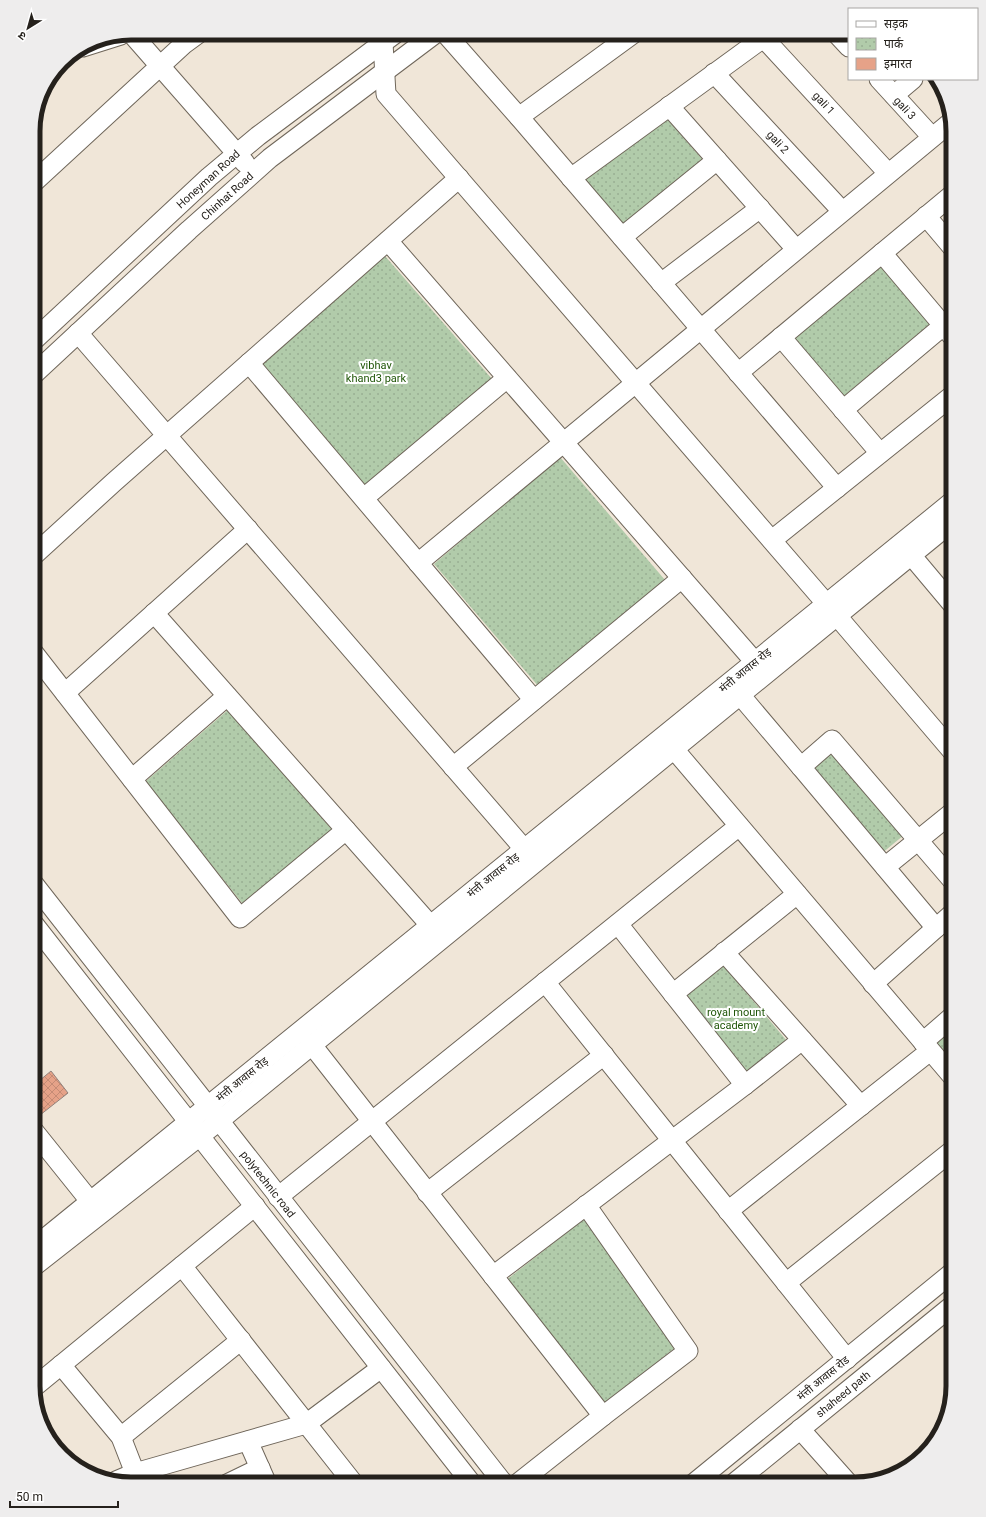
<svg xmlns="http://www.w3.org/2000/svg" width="986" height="1517" viewBox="0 0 986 1517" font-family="Roboto,'Noto Sans Devanagari',sans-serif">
	<defs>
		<pattern id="park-dots" width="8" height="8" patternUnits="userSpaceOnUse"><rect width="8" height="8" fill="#b1cbaa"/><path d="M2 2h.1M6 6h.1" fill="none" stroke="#98ae92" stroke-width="1.8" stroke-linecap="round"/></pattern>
		<pattern id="building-cross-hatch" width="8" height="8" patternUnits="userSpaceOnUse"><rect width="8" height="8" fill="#e6a288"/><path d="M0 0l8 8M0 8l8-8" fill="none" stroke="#c58b75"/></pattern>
	</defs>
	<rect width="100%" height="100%" fill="#f0e6d8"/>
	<!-- park -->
	<g fill="url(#park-dots)">
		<path d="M667,119L703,160L622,225L583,180Z"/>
		<path d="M385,256L492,379L367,487L260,363Z"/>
		<path d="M880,265L930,324L843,397L793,338Z"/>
		<path d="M560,457L665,580L539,687L434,564Z"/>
		<path d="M229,709L333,831L243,904L145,782Z"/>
		<path d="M833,749L904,835L881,854L810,768Z"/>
		<path d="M723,965L787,1041L748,1073L684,997Z"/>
		<path d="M953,1025V1064L934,1041Z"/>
		<path d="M584,1219L675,1348L604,1404L505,1281Z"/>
	</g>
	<!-- building -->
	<path fill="url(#building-cross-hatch)" stroke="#92827c" d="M51,1071L68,1093L35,1119H33V1086Z"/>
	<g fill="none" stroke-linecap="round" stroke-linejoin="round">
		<!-- minor casing -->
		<g stroke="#6f665a" stroke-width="21">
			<g id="minor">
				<path d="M131,33L245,163"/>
				<path d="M445,33L519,117L837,488"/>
				<path d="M759,33L888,173"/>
				<path d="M836,33L849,47"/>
				<path d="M383,43L386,94L837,616L953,752"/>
				<path d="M83,47L121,35"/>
				<path d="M714,73L842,211"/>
				<path d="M879,79L932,137"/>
				<path d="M894,95L913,79"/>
				<path d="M669,106L796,249"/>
				<path d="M519,117L634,33"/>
				<path d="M571,178L770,33"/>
				<path d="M33,183L184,44L199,33"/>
				<path d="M926,216L953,248"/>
				<path d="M622,237L717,160"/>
				<path d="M388,241L755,662"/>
				<path d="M882,253L953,337"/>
				<path d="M661,283L760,208"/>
				<path d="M78,333L532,858"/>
				<path d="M781,337L880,453"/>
				<path d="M33,341L209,177L258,136L396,33"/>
				<path d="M249,363L534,700"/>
				<path d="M738,373L953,194"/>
				<path d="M33,375L189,230L270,158L436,33"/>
				<path d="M843,410L943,326"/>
				<path d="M364,498L507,378"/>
				<path d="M772,540L953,395"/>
				<path d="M911,555L953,605"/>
				<path d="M33,556L114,482L459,178"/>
				<path d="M418,563L951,122"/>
				<path d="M154,613L431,926L437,938"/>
				<path d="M33,652L240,918L346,830"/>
				<path d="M65,693L248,529"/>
				<path d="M739,696H741L801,767"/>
				<path d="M667,741L953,1077"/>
				<path d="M453,767L682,578"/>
				<path d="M132,779L227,696"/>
				<path d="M885,867L953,812"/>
				<path d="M33,883L504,1484"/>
				<path d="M953,913L936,928L801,767L832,740L953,881"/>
				<path d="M33,923L472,1484"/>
				<path d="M618,924L745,1085"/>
				<path d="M724,952L861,1106"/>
				<path d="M545,982L847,1359"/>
				<path d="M873,984L936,928"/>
				<path d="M673,994L797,894"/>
				<path d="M923,1042L953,1016"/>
				<path d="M312,1045L603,1416L517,1484"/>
				<path d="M33,1130L98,1211"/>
				<path d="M427,1193L604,1055"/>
				<path d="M278,1197L739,826"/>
				<path d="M586,1205L688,1351L603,1416"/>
				<path d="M728,1211L930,1051"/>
				<path d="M33,1248L953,501"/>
				<path d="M182,1266L354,1484"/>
				<path d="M33,1267L219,1121L953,521"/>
				<path d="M493,1276L745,1085L802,1040"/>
				<path d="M786,1283L953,1150"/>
				<path d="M61,1365L121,1437L135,1473"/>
				<path d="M33,1388L255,1206"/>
				<path d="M800,1429L849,1484"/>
				<path d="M121,1437L241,1340"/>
				<path d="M248,1441L267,1484"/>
				<path d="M116,1481L135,1473L306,1424L381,1368"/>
				<path d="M227,1484L260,1468"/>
				<path d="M693,1484L953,1272"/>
				<path d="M733,1484L953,1305"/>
			</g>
		</g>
		<!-- minor -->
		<use href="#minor" stroke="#fff" stroke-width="19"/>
	</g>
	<g text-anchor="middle" stroke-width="4" stroke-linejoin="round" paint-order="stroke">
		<!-- street labels -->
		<g font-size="11" fill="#25211c" stroke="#fff">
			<text transform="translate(824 103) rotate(47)" y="4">gali 1</text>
			<text transform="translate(905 108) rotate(47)" y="4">gali 3</text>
			<text transform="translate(778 142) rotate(47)" y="4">gali 2</text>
			<text transform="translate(208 179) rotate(-42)" y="4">Honeyman Road</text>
			<text transform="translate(227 196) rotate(-42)" y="4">Chinhat Road</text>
			<text transform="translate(745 670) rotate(-39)" y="4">मंत्ती आवास रोड़</text>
			<text transform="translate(493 875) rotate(-39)" y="4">मंत्ती आवास रोड़</text>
			<text transform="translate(242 1079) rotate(-39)" y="4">मंत्ती आवास रोड़</text>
			<text transform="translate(268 1184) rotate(52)" y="4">polytechnic road</text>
			<text transform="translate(823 1378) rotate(-39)" y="4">मंत्ती आवास रोड</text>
			<text transform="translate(843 1394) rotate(-39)" y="4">shaheed path</text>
		</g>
		<!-- park labels -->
		<g font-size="11" fill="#205608" stroke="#fff">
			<text x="376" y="369">vibhav<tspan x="376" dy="13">khand3 park</tspan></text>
			<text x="736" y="1016">royal mount<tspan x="736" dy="13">academy</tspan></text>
		</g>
	</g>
	<!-- crop -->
	<path d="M0 0H986V1517H0ZM131 40H855A91 91 0 0 1 946 131V1386A91 91 0 0 1 855 1477H131A91 91 0 0 1 40 1386V131A91 91 0 0 1 131 40Z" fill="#eeeded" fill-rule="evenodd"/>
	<path fill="none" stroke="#25211c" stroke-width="5" d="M131 40H855A91 91 0 0 1 946 131V1386A91 91 0 0 1 855 1477H131A91 91 0 0 1 40 1386V131A91 91 0 0 1 131 40Z"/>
	<!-- legend -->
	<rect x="848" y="8" width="130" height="72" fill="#ffffff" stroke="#a8a6a4"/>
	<rect x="856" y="21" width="20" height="6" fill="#ffffff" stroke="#a8a6a4"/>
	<text x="884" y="28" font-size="12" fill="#25211c">सड़क</text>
	<rect x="856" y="38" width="20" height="12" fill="url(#park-dots)" stroke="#a8a6a4"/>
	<text x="884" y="48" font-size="12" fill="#25211c">पार्क</text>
	<rect x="856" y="58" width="20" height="12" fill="#e6a288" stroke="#a8a6a4"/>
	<text x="884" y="68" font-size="12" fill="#25211c">इमारत</text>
	<!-- north arrow -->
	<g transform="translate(28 28) rotate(217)" stroke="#ffffff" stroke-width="3" paint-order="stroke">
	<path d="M0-3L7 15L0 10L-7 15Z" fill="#25211c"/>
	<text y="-6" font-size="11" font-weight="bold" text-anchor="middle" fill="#25211c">उ</text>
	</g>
	<!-- scale -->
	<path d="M10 1501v6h108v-6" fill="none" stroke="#25211c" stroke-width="2"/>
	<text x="16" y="1501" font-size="12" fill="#25211c" stroke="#ffffff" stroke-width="3" paint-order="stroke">50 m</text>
</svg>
